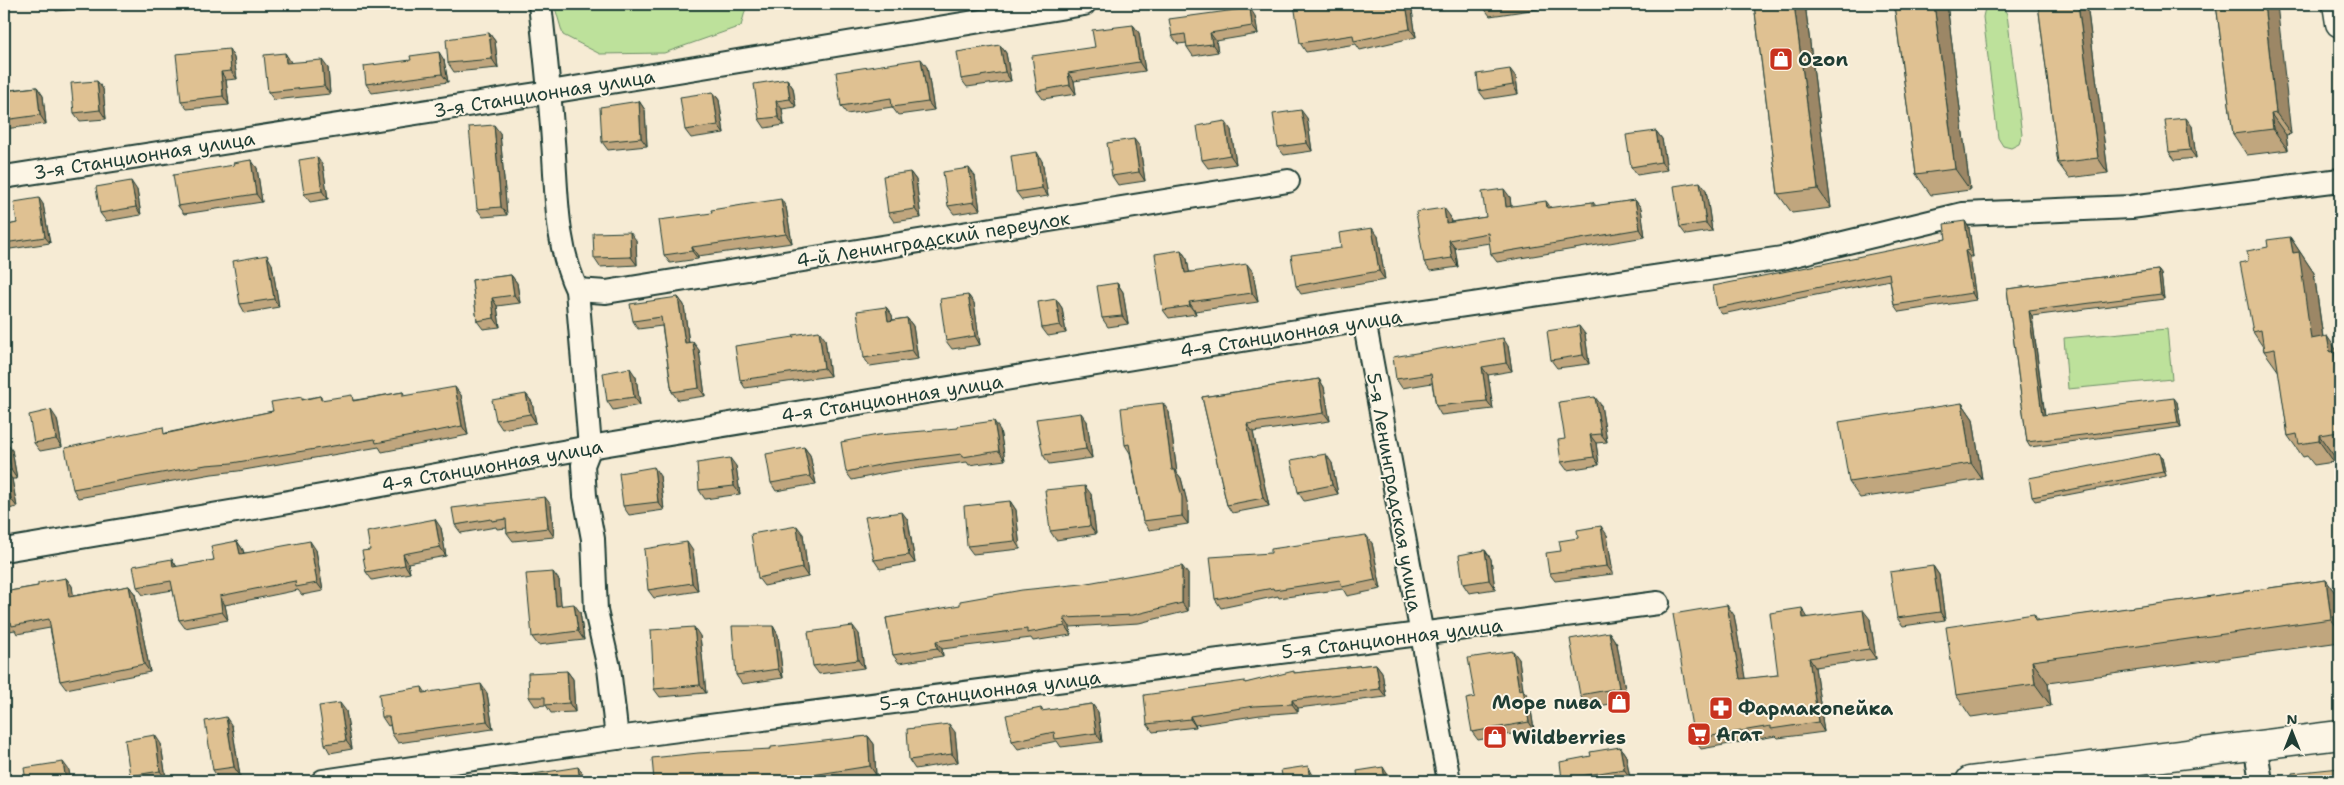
<svg xmlns="http://www.w3.org/2000/svg" width="2344" height="785" viewBox="0 0 2344 785" font-family="'Shantell Sans',sans-serif">
	<rect width="100%" height="100%" fill="#f6ebd4"/>
	<filter id="ink" filterUnits="userSpaceOnUse"><feTurbulence type="fractalNoise" baseFrequency=".02" numOctaves="2"/><feDisplacementMap in="SourceGraphic" scale="10" xChannelSelector="R" yChannelSelector="G"/><feConvolveMatrix kernelMatrix="1 2 1 2 8 2 1 2 1" color-interpolation-filters="sRGB"/></filter>
	<g filter="url(#ink)">
		<!-- green -->
		<g fill="#bde19b" stroke="#6e8f68">
			<path d="M554,4H747L741,26L664,53L600,54L563,35Z"/>
			<path d="M1995,4L2002,6L2007,14L2022,135L2019,144L2011,148L2003,146L1998,138L1983,17L1985,8Z"/>
			<path d="M2167,329L2172,379L2068,389L2064,338Z"/>
		</g>
		<g fill="none" stroke-linecap="round" stroke-linejoin="round">
			<!-- street casing -->
			<g stroke="#1f3d34" stroke-width="26">
				<g id="street">
					<path d="M540,4C545,49 550,95 553,141C557,191 555,244 577,290L590,447L583,465L585,496L593,539L596,611L609,668L617,738"/>
					<path d="M4,177L550,92L1084,4"/>
					<path d="M577,290L606,292L1288,181"/>
					<path d="M1364,320L1449,781"/>
					<path d="M4,550L272,505L590,447L1364,320L1782,258L1963,214L2131,207L2340,180"/>
					<path d="M2255,745L2261,781"/>
					<path d="M323,781L617,738L1658,603"/>
				</g>
			</g>
			<!-- secondary casing -->
			<g stroke="#1f3d34" stroke-width="31">
				<g id="secondary">
					<path d="M2337,4L2340,23"/>
					<path d="M1970,781L2340,735"/>
				</g>
			</g>
			<!-- street -->
			<use href="#street" stroke="#fcf5e5" stroke-width="22"/>
			<!-- secondary -->
			<use href="#secondary" stroke="#fcf5e5" stroke-width="28"/>
		</g>
		<!-- wall -->
		<g fill="#c0a67e" stroke="#1f3d34">
			<path d="M50,4H102V7L56,11Z"/>
			<path d="M1411,4L1416,37L1360,50L1356,44L1306,52L1300,43Z"/>
			<path d="M1421,4H1449V6L1425,9Z"/>
			<path d="M1483,4H1537L1538,9L1490,16L1484,8Z"/>
			<path d="M1696,4H1737L1699,8Z"/>
			<path d="M1754,4H1805L1831,208L1792,213L1778,194Z"/>
			<path d="M1894,4H1947L1970,190L1931,195L1916,174Z"/>
			<path d="M2038,4H2087L2108,173L2069,178L2058,163Z"/>
			<path d="M2216,4L2291,134L2286,135L2288,150L2247,155L2233,134Z"/>
			<path d="M1255,16L1258,34L1216,41L1218,52L1193,56L1187,47V43L1178,44L1172,36Z"/>
			<path d="M1133,25L1139,33L1145,71L1074,81L1076,94L1043,99L1037,91L1095,47Z"/>
			<path d="M489,33L495,41L498,68L454,72L448,63Z"/>
			<path d="M1000,45L1006,53L1011,81L967,87L961,79Z"/>
			<path d="M229,49L234,58L237,79L226,80L229,105L187,109L181,101Z"/>
			<path d="M285,53L291,63L328,68L330,94L274,100L268,92Z"/>
			<path d="M444,60L448,82L372,93L366,84Z"/>
			<path d="M927,67L934,110L898,115L892,107L847,114L841,106Z"/>
			<path d="M1516,77L1518,94L1485,99L1479,91Z"/>
			<path d="M787,79L793,88L796,107L782,109L784,125L765,128L759,119Z"/>
			<path d="M4,81L9,89V90L37,87L43,96L46,124L4,129Z"/>
			<path d="M97,81L103,89L106,119L80,121L74,113Z"/>
			<path d="M713,92L719,100L724,133L691,138L685,130Z"/>
			<path d="M639,101L645,110L647,146L608,150L602,142Z"/>
			<path d="M1307,118L1312,151L1284,155L1278,147Z"/>
			<path d="M2192,126L2196,158L2175,160L2169,152Z"/>
			<path d="M1231,130L1236,164L1208,168L1202,160Z"/>
			<path d="M1656,131L1662,139L1667,170L1637,175L1631,167Z"/>
			<path d="M500,133L507,215L483,217L477,209Z"/>
			<path d="M1140,147L1145,181L1118,185L1112,176Z"/>
			<path d="M251,160L257,168L262,202L184,214L178,206L234,165Z"/>
			<path d="M1042,161L1048,196L1022,200L1016,192Z"/>
			<path d="M323,166L328,199L310,202L304,194Z"/>
			<path d="M910,172L916,180L921,218L894,222L888,213Z"/>
			<path d="M975,176L980,210L954,214L948,206Z"/>
			<path d="M137,190L141,215L106,221L100,213Z"/>
			<path d="M1706,190L1712,231L1686,235L1680,227Z"/>
			<path d="M1510,197L1511,206L1551,208L1593,202L1596,206L1635,200L1641,208L1645,237L1497,262L1491,254L1490,243L1455,248L1458,267L1430,271L1424,262L1450,216L1451,222L1486,217Z"/>
			<path d="M43,204L50,243L4,250V226L17,223Z"/>
			<path d="M786,207L792,243L698,256V259L670,263L664,255Z"/>
			<path d="M1965,221L1969,228L1973,257H1970L1976,300L1899,312L1894,305L1890,280L1722,314L1717,308L1946,239Z"/>
			<path d="M1378,236L1385,280L1301,294L1296,286L1341,248Z"/>
			<path d="M2290,237L2314,273L2323,337L2340,355V455L2334,456V462L2314,465L2307,456L2303,457L2288,436L2279,372L2264,351L2263,347L2253,332L2248,261Z"/>
			<path d="M636,240L637,265L600,267L594,258Z"/>
			<path d="M1181,250L1187,259L1189,272H1253L1258,302L1195,311L1196,314L1169,318L1163,310Z"/>
			<path d="M272,264L279,307L245,313L240,304Z"/>
			<path d="M2158,270L2161,274L2164,299L2032,316L2045,415L2177,402L2181,427L2030,447L2027,442L2007,289Z"/>
			<path d="M511,275L517,283L520,303L497,306L500,327L483,329L477,321L472,280Z"/>
			<path d="M1117,283L1123,292L1128,324L1108,327L1102,318Z"/>
			<path d="M968,295L974,303L980,345L952,349L946,341Z"/>
			<path d="M678,297L684,305L689,343L699,350L705,396L678,400L672,392L662,326L638,329L633,321Z"/>
			<path d="M1056,299L1062,308L1066,333L1048,336L1042,328Z"/>
			<path d="M886,307L892,315V320L907,318L913,326L918,359L870,366L864,358Z"/>
			<path d="M1585,334L1589,364L1557,368L1551,360Z"/>
			<path d="M825,339L830,376L745,388L740,380Z"/>
			<path d="M1508,346L1512,371L1488,375L1493,409L1441,415L1436,406L1432,383L1402,388L1396,379Z"/>
			<path d="M636,377L640,405L613,410L607,401Z"/>
			<path d="M1319,379L1324,387L1330,421L1253,432L1269,506L1232,513L1227,505L1202,397Z"/>
			<path d="M403,392L405,396L461,395L468,435L382,452L379,447L238,471L212,474L78,498L73,489L166,433L273,411L304,399L320,396L323,400H356Z"/>
			<path d="M526,394L532,402L536,423L502,429L496,420Z"/>
			<path d="M1962,403L1973,419L1982,479L1860,498L1849,482Z"/>
			<path d="M1601,405L1607,442L1596,443L1599,465L1567,470L1561,462L1565,439Z"/>
			<path d="M1169,412L1177,473L1181,478L1188,506V524L1149,530L1143,521L1130,453L1125,445Z"/>
			<path d="M57,419L62,447L40,451L34,443Z"/>
			<path d="M1087,421L1092,458L1049,464L1043,455Z"/>
			<path d="M1000,430L1005,460L969,465L967,462L890,472L852,480L846,472Z"/>
			<path d="M4,442L12,450L17,479H12L17,507L4,510Z"/>
			<path d="M804,447L810,455L816,484L776,491L771,483Z"/>
			<path d="M2159,453L2162,458L2166,476L2035,501L2032,497Z"/>
			<path d="M1332,463L1338,494L1304,501L1298,492Z"/>
			<path d="M736,466L740,494L705,499L699,490Z"/>
			<path d="M660,476L664,510L629,515L623,506Z"/>
			<path d="M1091,494L1096,534L1056,540L1050,531Z"/>
			<path d="M1010,501L1016,510L1020,549L973,554L967,546Z"/>
			<path d="M551,505L554,537L513,541L507,533V528L497,529L496,527L461,533L455,525Z"/>
			<path d="M908,520L915,563L880,569L874,560Z"/>
			<path d="M441,528L446,556L408,563L410,573L372,580L366,572L370,550Z"/>
			<path d="M803,534L808,577L764,586L758,578Z"/>
			<path d="M1607,535L1613,574L1555,581L1549,573L1561,551L1578,538Z"/>
			<path d="M237,541L243,550L244,553L316,550L323,591L302,595L298,590L225,605L228,620L185,628L179,620L173,590L143,595L137,587L172,559L177,567L214,560Z"/>
			<path d="M1372,543L1381,589L1347,596L1343,589L1279,598L1278,596L1221,608L1215,599L1271,553Z"/>
			<path d="M1485,550L1491,559L1495,589L1469,593L1463,584Z"/>
			<path d="M693,551L698,591L654,598L648,590Z"/>
			<path d="M1933,566L1939,575L1945,620L1903,626L1897,618Z"/>
			<path d="M1188,574V611L1139,623L1070,627L1071,635L1033,641L1031,638L942,649L943,656L899,663L893,655L886,618Z"/>
			<path d="M66,578L72,586L73,596L129,586L135,594L150,672L66,689L60,681L50,628L17,634L15,630L4,632V592L38,586Z"/>
			<path d="M559,580L561,605L580,612L584,640L538,645L532,637Z"/>
			<path d="M2326,580L2340,600V642L2048,683L2051,706L1971,717L1956,695L2034,614L2038,621Z"/>
			<path d="M1734,615L1745,679L1778,675L1808,618L1870,619L1876,659L1815,667L1824,732L1778,738L1776,736L1701,749L1694,739Z"/>
			<path d="M773,626L778,635L783,678L742,684L736,675Z"/>
			<path d="M1609,632L1617,644L1627,701L1588,708L1580,695Z"/>
			<path d="M859,634L864,668L819,674L813,666Z"/>
			<path d="M700,636L706,693L660,697L654,689Z"/>
			<path d="M1519,659L1523,690L1529,697L1534,730L1478,740L1472,732L1475,697Z"/>
			<path d="M1376,664L1382,672L1386,697L1298,708V712L1260,715L1195,725L1196,727L1153,732L1147,724L1246,683L1295,673Z"/>
			<path d="M567,671L573,679L575,712L551,713L546,705L535,706L529,697Z"/>
			<path d="M422,687L426,693H487L493,729L398,743L392,734L390,725L388,726L382,717Z"/>
			<path d="M1092,704L1098,712L1102,742L1061,747L1057,741L1018,749L1012,741L1041,708L1043,711Z"/>
			<path d="M346,711L352,749L330,753L325,744Z"/>
			<path d="M232,726L240,776L219,779L213,770Z"/>
			<path d="M955,732L958,762L915,769L909,760Z"/>
			<path d="M868,736L874,744L876,775L834,781H654L771,749Z"/>
			<path d="M161,744L166,779L153,781H134L130,776Z"/>
			<path d="M1620,747L1626,756L1630,778L1608,781H1564L1562,779L1591,756Z"/>
		</g>
		<!-- shaded-wall -->
		<g fill="#9c8766" stroke="#1f3d34">
			<path d="M1406,4H1411L1416,37L1410,29Z"/>
			<path d="M1534,4H1537L1538,9Z"/>
			<path d="M1794,4H1805L1831,208L1818,189Z"/>
			<path d="M1934,4H1947L1970,190L1955,169Z"/>
			<path d="M2078,4H2087L2108,173L2098,158Z"/>
			<path d="M2264,4H2277L2291,134L2276,113Z"/>
			<path d="M1250,8L1255,16L1258,34L1252,26Z"/>
			<path d="M1133,25L1139,33L1145,71L1139,62Z"/>
			<path d="M489,33L495,41L498,68L492,59Z"/>
			<path d="M1210,33L1216,41L1218,52L1212,44Z"/>
			<path d="M1000,45L1006,53L1011,81L1005,72Z"/>
			<path d="M229,49L234,58L237,79L231,71Z"/>
			<path d="M439,52L444,60L448,82L442,74Z"/>
			<path d="M285,53L291,62L292,72L286,63Z"/>
			<path d="M921,59L927,67L934,110L928,102Z"/>
			<path d="M322,60L328,68L330,94L324,86Z"/>
			<path d="M1510,69L1516,77L1518,94L1513,85Z"/>
			<path d="M221,72L226,80L229,105L223,96Z"/>
			<path d="M1068,73L1074,81L1076,94L1070,85Z"/>
			<path d="M787,79L793,88L796,107L790,99Z"/>
			<path d="M4,81L9,89L10,99L4,91Z"/>
			<path d="M97,81L103,89L106,119L100,110Z"/>
			<path d="M37,87L43,96L46,124L40,115Z"/>
			<path d="M713,92L719,100L724,133L718,125Z"/>
			<path d="M639,101L645,110L647,146L641,138Z"/>
			<path d="M776,101L782,109L784,125L778,117Z"/>
			<path d="M1301,110L1307,118L1312,151L1307,143Z"/>
			<path d="M2271,114L2286,135L2288,150L2273,129Z"/>
			<path d="M2186,118L2192,126L2196,158L2190,150Z"/>
			<path d="M1225,121L1231,130L1236,164L1230,155Z"/>
			<path d="M494,125L500,133L507,215L501,207Z"/>
			<path d="M1656,131L1662,139L1667,170L1661,162Z"/>
			<path d="M1134,139L1140,147L1145,181L1139,172Z"/>
			<path d="M1037,152L1042,161L1048,196L1042,188Z"/>
			<path d="M317,157L323,166L328,199L322,191Z"/>
			<path d="M251,160L257,168L262,202L256,194Z"/>
			<path d="M969,168L975,176L980,210L974,202Z"/>
			<path d="M910,172L916,180L921,218L915,209Z"/>
			<path d="M131,181L137,190L141,215L136,207Z"/>
			<path d="M1700,182L1706,190L1712,231L1706,223Z"/>
			<path d="M1504,189L1510,197L1512,215L1506,207Z"/>
			<path d="M39,198L43,204L50,243L45,237Z"/>
			<path d="M781,199L786,207L792,243L786,234Z"/>
			<path d="M1635,200L1641,208L1645,237L1640,229Z"/>
			<path d="M1546,201L1552,209L1547,208Z"/>
			<path d="M1444,208L1450,216L1452,231L1446,223Z"/>
			<path d="M1965,221L1969,228L1973,257L1969,250Z"/>
			<path d="M1372,228L1378,236L1385,280L1379,271Z"/>
			<path d="M630,232L636,240L637,265L631,257Z"/>
			<path d="M2290,237L2314,273L2326,360L2311,339L2293,253Z"/>
			<path d="M1449,240L1455,248L1458,267L1452,258Z"/>
			<path d="M692,247L698,256V259L692,251Z"/>
			<path d="M1181,250L1187,259L1191,281L1185,273Z"/>
			<path d="M1965,251L1970,257L1976,300L1972,293Z"/>
			<path d="M267,255L272,264L279,307L274,299Z"/>
			<path d="M1247,264L1253,272L1258,302L1252,293Z"/>
			<path d="M2158,270L2161,274L2164,299L2161,294Z"/>
			<path d="M511,275L517,283L520,303L514,295Z"/>
			<path d="M1117,283L1123,292L1128,324L1122,316Z"/>
			<path d="M968,295L974,303L980,345L975,336Z"/>
			<path d="M678,297L684,305L690,352L685,343Z"/>
			<path d="M492,298L497,306L500,327L494,318Z"/>
			<path d="M1056,299L1062,308L1066,333L1060,325Z"/>
			<path d="M1189,302L1195,311L1196,314L1190,306Z"/>
			<path d="M886,307L892,315L894,329L888,321Z"/>
			<path d="M2029,311L2032,316L2045,419L2042,415Z"/>
			<path d="M907,318L913,326L918,359L912,350Z"/>
			<path d="M1579,326L1585,334L1589,364L1583,355Z"/>
			<path d="M819,331L825,339L830,376L824,368Z"/>
			<path d="M2327,336L2340,355V398L2330,352Z"/>
			<path d="M1503,338L1508,346L1512,371L1506,363Z"/>
			<path d="M693,342L699,350L705,396L699,388Z"/>
			<path d="M1482,367L1488,375L1493,409L1487,401Z"/>
			<path d="M630,368L636,377L640,405L634,397Z"/>
			<path d="M1319,379L1324,387L1330,421L1324,413Z"/>
			<path d="M455,387L461,395L468,435L462,426Z"/>
			<path d="M526,394L532,402L536,423L530,414Z"/>
			<path d="M1595,397L1601,405L1607,442L1601,434Z"/>
			<path d="M2174,398L2177,402L2181,427L2178,423Z"/>
			<path d="M1163,403L1169,412L1177,473L1181,478L1188,506V524L1182,516L1172,470Z"/>
			<path d="M1962,403L1973,419L1982,479L1971,463Z"/>
			<path d="M51,410L57,419L62,447L56,439Z"/>
			<path d="M1081,413L1087,421L1092,458L1086,449Z"/>
			<path d="M2337,419L2340,423V434L2339,432Z"/>
			<path d="M994,421L1000,430L1005,460L999,451Z"/>
			<path d="M1247,424L1253,432L1269,506L1263,498Z"/>
			<path d="M1590,435L1596,443L1599,465L1594,457Z"/>
			<path d="M2319,435L2334,456V462L2319,441Z"/>
			<path d="M6,442L12,450L17,479L11,470Z"/>
			<path d="M804,447L810,455L816,484L810,476Z"/>
			<path d="M2159,453L2162,458L2166,476L2163,472Z"/>
			<path d="M1326,454L1332,463L1338,494L1332,485Z"/>
			<path d="M730,458L736,466L740,494L734,486Z"/>
			<path d="M654,467L660,476L664,510L658,502Z"/>
			<path d="M6,471L12,479L17,507L11,499Z"/>
			<path d="M1085,486L1091,494L1096,534L1090,526Z"/>
			<path d="M545,497L551,505L554,537L548,528Z"/>
			<path d="M1010,501L1016,510L1020,549L1015,541Z"/>
			<path d="M902,512L908,520L915,563L909,555Z"/>
			<path d="M435,519L441,528L446,556L440,547Z"/>
			<path d="M797,526L803,534L808,577L802,568Z"/>
			<path d="M1601,526L1607,535L1613,574L1607,566Z"/>
			<path d="M1366,535L1372,543L1381,589L1375,580Z"/>
			<path d="M237,541L243,550L246,563L240,554Z"/>
			<path d="M310,541L316,550L323,591L317,583Z"/>
			<path d="M687,542L693,551L698,591L692,583Z"/>
			<path d="M1485,550L1491,559L1495,589L1489,580Z"/>
			<path d="M403,554L408,563L410,573L405,565Z"/>
			<path d="M172,559L177,567H173Z"/>
			<path d="M1182,566L1188,574V611L1182,603Z"/>
			<path d="M1933,566L1939,575L1945,620L1940,612Z"/>
			<path d="M553,572L559,580L562,614L556,606Z"/>
			<path d="M66,578L72,586L75,605L69,597Z"/>
			<path d="M2326,580L2340,600V631L2331,619Z"/>
			<path d="M129,586L135,594L150,672L144,664Z"/>
			<path d="M220,596L225,605L228,620L222,612Z"/>
			<path d="M574,604L580,612L584,640L578,631Z"/>
			<path d="M1727,605L1734,615L1747,689L1740,679Z"/>
			<path d="M1802,608L1808,618H1803Z"/>
			<path d="M1863,610L1870,619L1876,659L1869,649Z"/>
			<path d="M1064,618L1070,627L1071,635L1065,626Z"/>
			<path d="M773,626L778,635L783,678L778,669Z"/>
			<path d="M853,626L859,634L864,668L858,660Z"/>
			<path d="M694,627L700,636L706,693L700,685Z"/>
			<path d="M1609,632L1617,644L1627,701L1619,688Z"/>
			<path d="M936,641L942,649L943,656L937,648Z"/>
			<path d="M1513,651L1519,659L1523,690L1529,697L1534,730L1529,722L1519,690Z"/>
			<path d="M1809,658L1815,667L1824,732L1818,722Z"/>
			<path d="M2032,661L2048,683L2051,706L2035,684Z"/>
			<path d="M1376,664L1382,672L1386,697L1380,689Z"/>
			<path d="M567,671L573,679L575,712L569,703Z"/>
			<path d="M481,684L487,693L493,729L487,721Z"/>
			<path d="M1292,700L1298,708V712L1292,704Z"/>
			<path d="M340,703L346,711L352,749L346,741Z"/>
			<path d="M1092,704L1098,712L1102,742L1096,733Z"/>
			<path d="M1190,716L1195,725L1196,727L1190,719Z"/>
			<path d="M226,717L232,726L240,776L234,767Z"/>
			<path d="M949,724L955,732L958,762L952,754Z"/>
			<path d="M155,735L161,744L166,779L160,771Z"/>
			<path d="M868,736L874,744L876,775L870,766Z"/>
			<path d="M1620,747L1626,756L1630,778L1624,769Z"/>
			<path d="M63,762L69,770L71,781H66Z"/>
			<path d="M1308,766L1313,775L1314,781H1310Z"/>
			<path d="M578,767L584,775L585,781H580Z"/>
			<path d="M1383,767L1388,775L1389,781H1385Z"/>
		</g>
		<!-- building -->
		<g fill="#dfc192" stroke="#1f3d34">
			<path d="M1294,4H1406L1410,29L1354,41L1353,35L1300,43Z"/>
			<path d="M1483,4H1512L1484,8Z"/>
			<path d="M1754,4H1794L1818,189L1778,194Z"/>
			<path d="M1894,4H1934L1955,169L1916,174Z"/>
			<path d="M2038,4H2078L2098,158L2058,163Z"/>
			<path d="M2216,4H2264L2276,113L2271,114L2273,129L2233,134Z"/>
			<path d="M1250,8L1252,26L1210,33L1212,44L1187,47L1185,34L1172,36L1169,19Z"/>
			<path d="M1133,25L1139,62L1068,73L1070,85L1037,91L1032,56L1095,47L1092,30Z"/>
			<path d="M489,33L492,59L448,63L446,39Z"/>
			<path d="M1000,45L1005,72L961,79L957,52Z"/>
			<path d="M229,49L231,71L221,72L223,96L181,101L176,54Z"/>
			<path d="M439,52L442,74L366,84L364,66L411,60L410,56Z"/>
			<path d="M285,53L286,63L322,60L324,86L268,92L264,55Z"/>
			<path d="M921,59L928,102L892,107L891,98L841,106L836,72Z"/>
			<path d="M1510,69L1513,85L1479,91L1477,74Z"/>
			<path d="M787,79L790,99L776,101L778,117L759,119L754,84Z"/>
			<path d="M97,81L100,110L74,113L71,83Z"/>
			<path d="M4,84V91L37,87L40,115L4,120Z"/>
			<path d="M713,92L718,125L685,130L680,97Z"/>
			<path d="M639,101L641,138L602,142L600,107Z"/>
			<path d="M1301,110L1307,143L1278,147L1273,114Z"/>
			<path d="M2186,118L2190,150L2169,152L2165,120Z"/>
			<path d="M1225,121L1230,155L1202,160L1197,126Z"/>
			<path d="M494,125L501,207L477,209L469,127Z"/>
			<path d="M1656,131L1661,162L1631,167L1626,135Z"/>
			<path d="M1134,139L1139,172L1112,176L1107,143Z"/>
			<path d="M1037,152L1042,188L1016,192L1011,156Z"/>
			<path d="M317,157L322,191L304,194L299,160Z"/>
			<path d="M251,160L256,194L178,206L173,175L234,165L233,163Z"/>
			<path d="M969,168L974,202L948,206L943,172Z"/>
			<path d="M910,172L915,209L888,213L883,176Z"/>
			<path d="M131,181L136,207L100,213L96,187Z"/>
			<path d="M1700,182L1706,223L1680,227L1674,186Z"/>
			<path d="M1504,189L1506,207L1546,201L1547,208L1593,202V206L1635,200L1640,229L1491,254L1488,233L1449,240L1452,258L1424,262L1416,212L1444,208L1446,223L1486,217L1482,192Z"/>
			<path d="M39,198L45,237L4,243V226L17,223L14,202Z"/>
			<path d="M781,199L786,234L692,247V251L664,255L659,220L712,213L711,210Z"/>
			<path d="M1965,221L1969,250L1965,251L1972,293L1894,305L1889,273L1717,308L1713,286L1946,239L1944,224Z"/>
			<path d="M1372,228L1379,271L1296,286L1291,255L1341,248L1339,233Z"/>
			<path d="M630,232L631,257L594,258L593,233Z"/>
			<path d="M2290,237L2293,253L2299,252L2311,339L2327,336L2330,352L2334,351L2340,398V418L2337,419L2339,432L2319,435V441L2299,444L2297,434L2288,436L2275,349L2264,351L2261,330L2253,332L2240,263L2248,261L2247,251L2268,247L2267,240Z"/>
			<path d="M1181,250L1185,273L1247,264L1252,293L1189,302L1190,306L1163,310L1155,254Z"/>
			<path d="M267,255L274,299L240,304L233,261Z"/>
			<path d="M2158,270L2161,294L2029,311L2042,415L2174,398L2178,423L2027,442L2007,289Z"/>
			<path d="M511,275L514,295L492,298L494,318L477,321L472,280Z"/>
			<path d="M1117,283L1122,316L1102,318L1097,286Z"/>
			<path d="M968,295L975,336L946,341L940,299Z"/>
			<path d="M678,297L685,343L693,342L699,388L672,392L661,317L633,321L630,304Z"/>
			<path d="M1056,299L1060,325L1042,328L1038,302Z"/>
			<path d="M886,307L888,321L907,318L912,350L864,358L857,311Z"/>
			<path d="M1579,326L1583,355L1551,360L1547,331Z"/>
			<path d="M819,331L824,368L740,380L735,346L794,337L793,335Z"/>
			<path d="M1503,338L1506,363L1482,367L1487,401L1436,406L1431,374L1396,379L1393,357Z"/>
			<path d="M630,368L634,397L607,401L603,373Z"/>
			<path d="M1319,379L1324,413L1247,424L1263,498L1227,505L1202,397Z"/>
			<path d="M455,387L462,426L376,443L375,439L232,463L206,465L73,489L65,448L163,427L164,434L273,411L271,402L302,397V400L320,396L321,400L352,395L353,401L403,392V396Z"/>
			<path d="M526,394L530,414L496,420L492,400Z"/>
			<path d="M1595,397L1601,434L1590,435L1594,457L1561,462L1558,440L1565,439L1559,402Z"/>
			<path d="M1163,403L1172,470H1175L1182,497V516L1143,521L1129,444L1125,445L1121,408Z"/>
			<path d="M1962,403L1971,463L1849,482L1839,422Z"/>
			<path d="M51,410L56,439L34,443L29,415Z"/>
			<path d="M1081,413L1086,449L1043,455L1036,419Z"/>
			<path d="M994,421L999,451L963,457L962,454L884,464L846,472L841,442L878,435L958,428V426Z"/>
			<path d="M4,442H6L11,470L6,471L11,499L4,500Z"/>
			<path d="M804,447L810,476L771,483L766,454Z"/>
			<path d="M2159,453L2163,472L2032,497L2029,478Z"/>
			<path d="M1326,454L1332,485L1298,492L1291,460Z"/>
			<path d="M730,458L734,486L699,490L697,463Z"/>
			<path d="M654,467L658,502L623,506L619,473Z"/>
			<path d="M1085,486L1090,526L1050,531L1045,490Z"/>
			<path d="M545,497L548,528L507,533L506,519L492,521L491,519L455,525L452,508Z"/>
			<path d="M1010,501L1015,541L967,546L964,506Z"/>
			<path d="M902,512L909,555L874,560L865,517Z"/>
			<path d="M435,519L440,547L403,554L405,565L366,572L362,551L370,550L367,532Z"/>
			<path d="M797,526L802,568L758,578L751,534Z"/>
			<path d="M1601,526L1607,566L1549,573L1546,553L1561,551L1559,541L1578,538L1577,530Z"/>
			<path d="M1366,535L1375,580L1342,587L1340,580L1274,590L1273,588L1215,599L1210,557L1271,553V549Z"/>
			<path d="M237,541L240,554L310,541L317,583L296,587L295,581L220,596L222,612L179,620L171,581L137,587L133,566L172,559L173,567L214,560L211,546Z"/>
			<path d="M687,542L692,583L648,590L644,549Z"/>
			<path d="M1485,550L1489,580L1463,584L1459,555Z"/>
			<path d="M1182,566V603L1133,615L1064,618L1065,626L1027,633V629L936,641L937,648L893,655L886,618L960,605V601L1022,590L1082,584Z"/>
			<path d="M1933,566L1940,612L1897,618L1890,572Z"/>
			<path d="M553,572L556,606L574,604L578,631L532,637L526,574Z"/>
			<path d="M66,578L69,597L129,586L144,664L60,681L49,619L12,626L11,622L4,623V592L38,586V583Z"/>
			<path d="M2326,580L2331,619L2032,661L2035,684L1956,695L1946,627L2034,614L2035,621Z"/>
			<path d="M1727,605L1740,679L1778,675L1770,613L1802,608L1803,618L1863,610L1869,649L1809,658L1818,722L1771,729V726L1694,739L1673,614Z"/>
			<path d="M732,626H773L778,669L736,675Z"/>
			<path d="M853,626L858,660L813,666L808,632Z"/>
			<path d="M694,627L700,685L654,689L651,630Z"/>
			<path d="M1609,632L1619,688L1580,695L1570,639Z"/>
			<path d="M1513,651L1519,690L1523,689L1529,722L1472,732L1466,699L1475,697L1468,658Z"/>
			<path d="M1376,664L1380,689L1292,700V704L1254,706L1190,716V719L1147,724L1144,695L1245,681V683L1294,671V673Z"/>
			<path d="M567,671L569,703L545,705V697H529L528,673Z"/>
			<path d="M481,684L487,721L392,734L389,717H382L379,694L422,687L423,693Z"/>
			<path d="M340,703L346,741L325,744L319,706Z"/>
			<path d="M1092,704L1096,733L1055,739L1054,732L1012,741L1006,715L1041,708V711Z"/>
			<path d="M226,717L234,767L213,770L205,721Z"/>
			<path d="M949,724L952,754L909,760L907,729Z"/>
			<path d="M155,735L160,771L130,776L125,740Z"/>
			<path d="M868,736L870,766L774,781H654L652,758L698,753L771,749V747Z"/>
			<path d="M1620,747L1624,769L1562,779L1560,762L1591,756L1590,752Z"/>
			<path d="M63,762L66,781H26L24,768Z"/>
			<path d="M1308,766L1310,781H1283L1281,770Z"/>
			<path d="M578,767L580,781H489Z"/>
			<path d="M1383,767L1385,781H1349L1358,780L1357,771Z"/>
			<path d="M2340,768V781H2292V773Z"/>
			<path d="M1510,778V781H1491Z"/>
			<path d="M1212,779V781H1192Z"/>
		</g>
	</g>
	<!-- icons -->
	<defs>
		<g id="shop-square" transform="scale(1.25)"><rect x="-9" y="-9" width="18" height="18" rx="4" fill="#c8321e" stroke="#fcf5e5"/><path d="M-5-2.5h2.3a2.7 3.5 0 0 1 5.4 0H5L5.5 6h-11ZM-1.5-2.5h3a1.5 2.3 0 0 0-3 0Z" fill="#fff"/></g>
		<g id="pharmacy-square" transform="scale(1.25)"><rect x="-9" y="-9" width="18" height="18" rx="4" fill="#c8321e" stroke="#fcf5e5"/><path d="M-2-6h4v4h4v4h-4v4h-4v-4h-4v-4h4Z" fill="#fff"/></g>
		<g id="supermarket-square" transform="scale(1.25)"><rect x="-9" y="-9" width="18" height="18" rx="4" fill="#c8321e" stroke="#fcf5e5"/><path d="M-6-5.5h2.5l.6 2H6L4.5 2H-2.5L-4.4-4H-6ZM-1.5 3.2a1.3 1.3 0 1 0 .1 0ZM3 3.2a1.3 1.3 0 1 0 .1 0Z" fill="#fff"/></g>
	</defs>
	<g fill-rule="evenodd">
		<use href="#shop-square" x="1781" y="59"/>
		<use href="#shop-square" x="1619" y="702"/>
		<use href="#pharmacy-square" x="1721" y="708"/>
		<use href="#supermarket-square" x="1699" y="734"/>
		<use href="#shop-square" x="1495" y="737"/>
	</g>
	<g text-anchor="middle" stroke-width="4" stroke-linejoin="round" paint-order="stroke">
		<!-- poi labels -->
		<g font-size="19" font-weight="bold" fill="#1f3d34" stroke="#fcf5e5" text-anchor="start">
			<text x="1798" y="66">Ozon</text>
			<text x="1602" y="709" text-anchor="end">Море пива</text>
			<text x="1738" y="715">Фармакопейка</text>
			<text x="1716" y="741">Агат</text>
			<text x="1512" y="744">Wildberries</text>
		</g>
		<!-- street labels -->
		<g font-size="19" fill="#1f3d34" stroke="#fcf5e5">
			<text transform="translate(544 93) rotate(-9)" y="7">3-я Станционная улица</text>
			<text transform="translate(144 155) rotate(-9)" y="7">3-я Станционная улица</text>
			<text transform="translate(933 239) rotate(-9)" y="7">4-й Ленинградский переулок</text>
			<text transform="translate(1291 333) rotate(-9)" y="7">4-я Станционная улица</text>
			<text transform="translate(892 398) rotate(-9)" y="7">4-я Станционная улица</text>
			<text transform="translate(492 465) rotate(-10)" y="7">4-я Станционная улица</text>
			<text transform="translate(1395 492) rotate(80)" y="7">5-я Ленинградская улица</text>
			<text transform="translate(1392 638) rotate(-7)" y="7">5-я Станционная улица</text>
			<text transform="translate(990 690) rotate(-7)" y="7">5-я Станционная улица</text>
		</g>
	</g>
	<!-- margin -->
	<rect width="2344" height="785" fill="none" stroke="#fcf5e5" stroke-width="20"/>
	<rect x="10" y="10" width="2324" height="765" fill="none" stroke="#1f3d34" stroke-width="2" filter="url(#ink)"/>
	<!-- north arrow -->
	<g transform="translate(2292 732)" stroke="#fcf5e5" stroke-width="4" paint-order="stroke">
	<path d="M0-4L9 19L0 12L-9 19Z" fill="#1f3d34"/>
	<text y="-8" font-size="14" font-weight="bold" text-anchor="middle" fill="#1f3d34">N</text>
	</g>
</svg>
